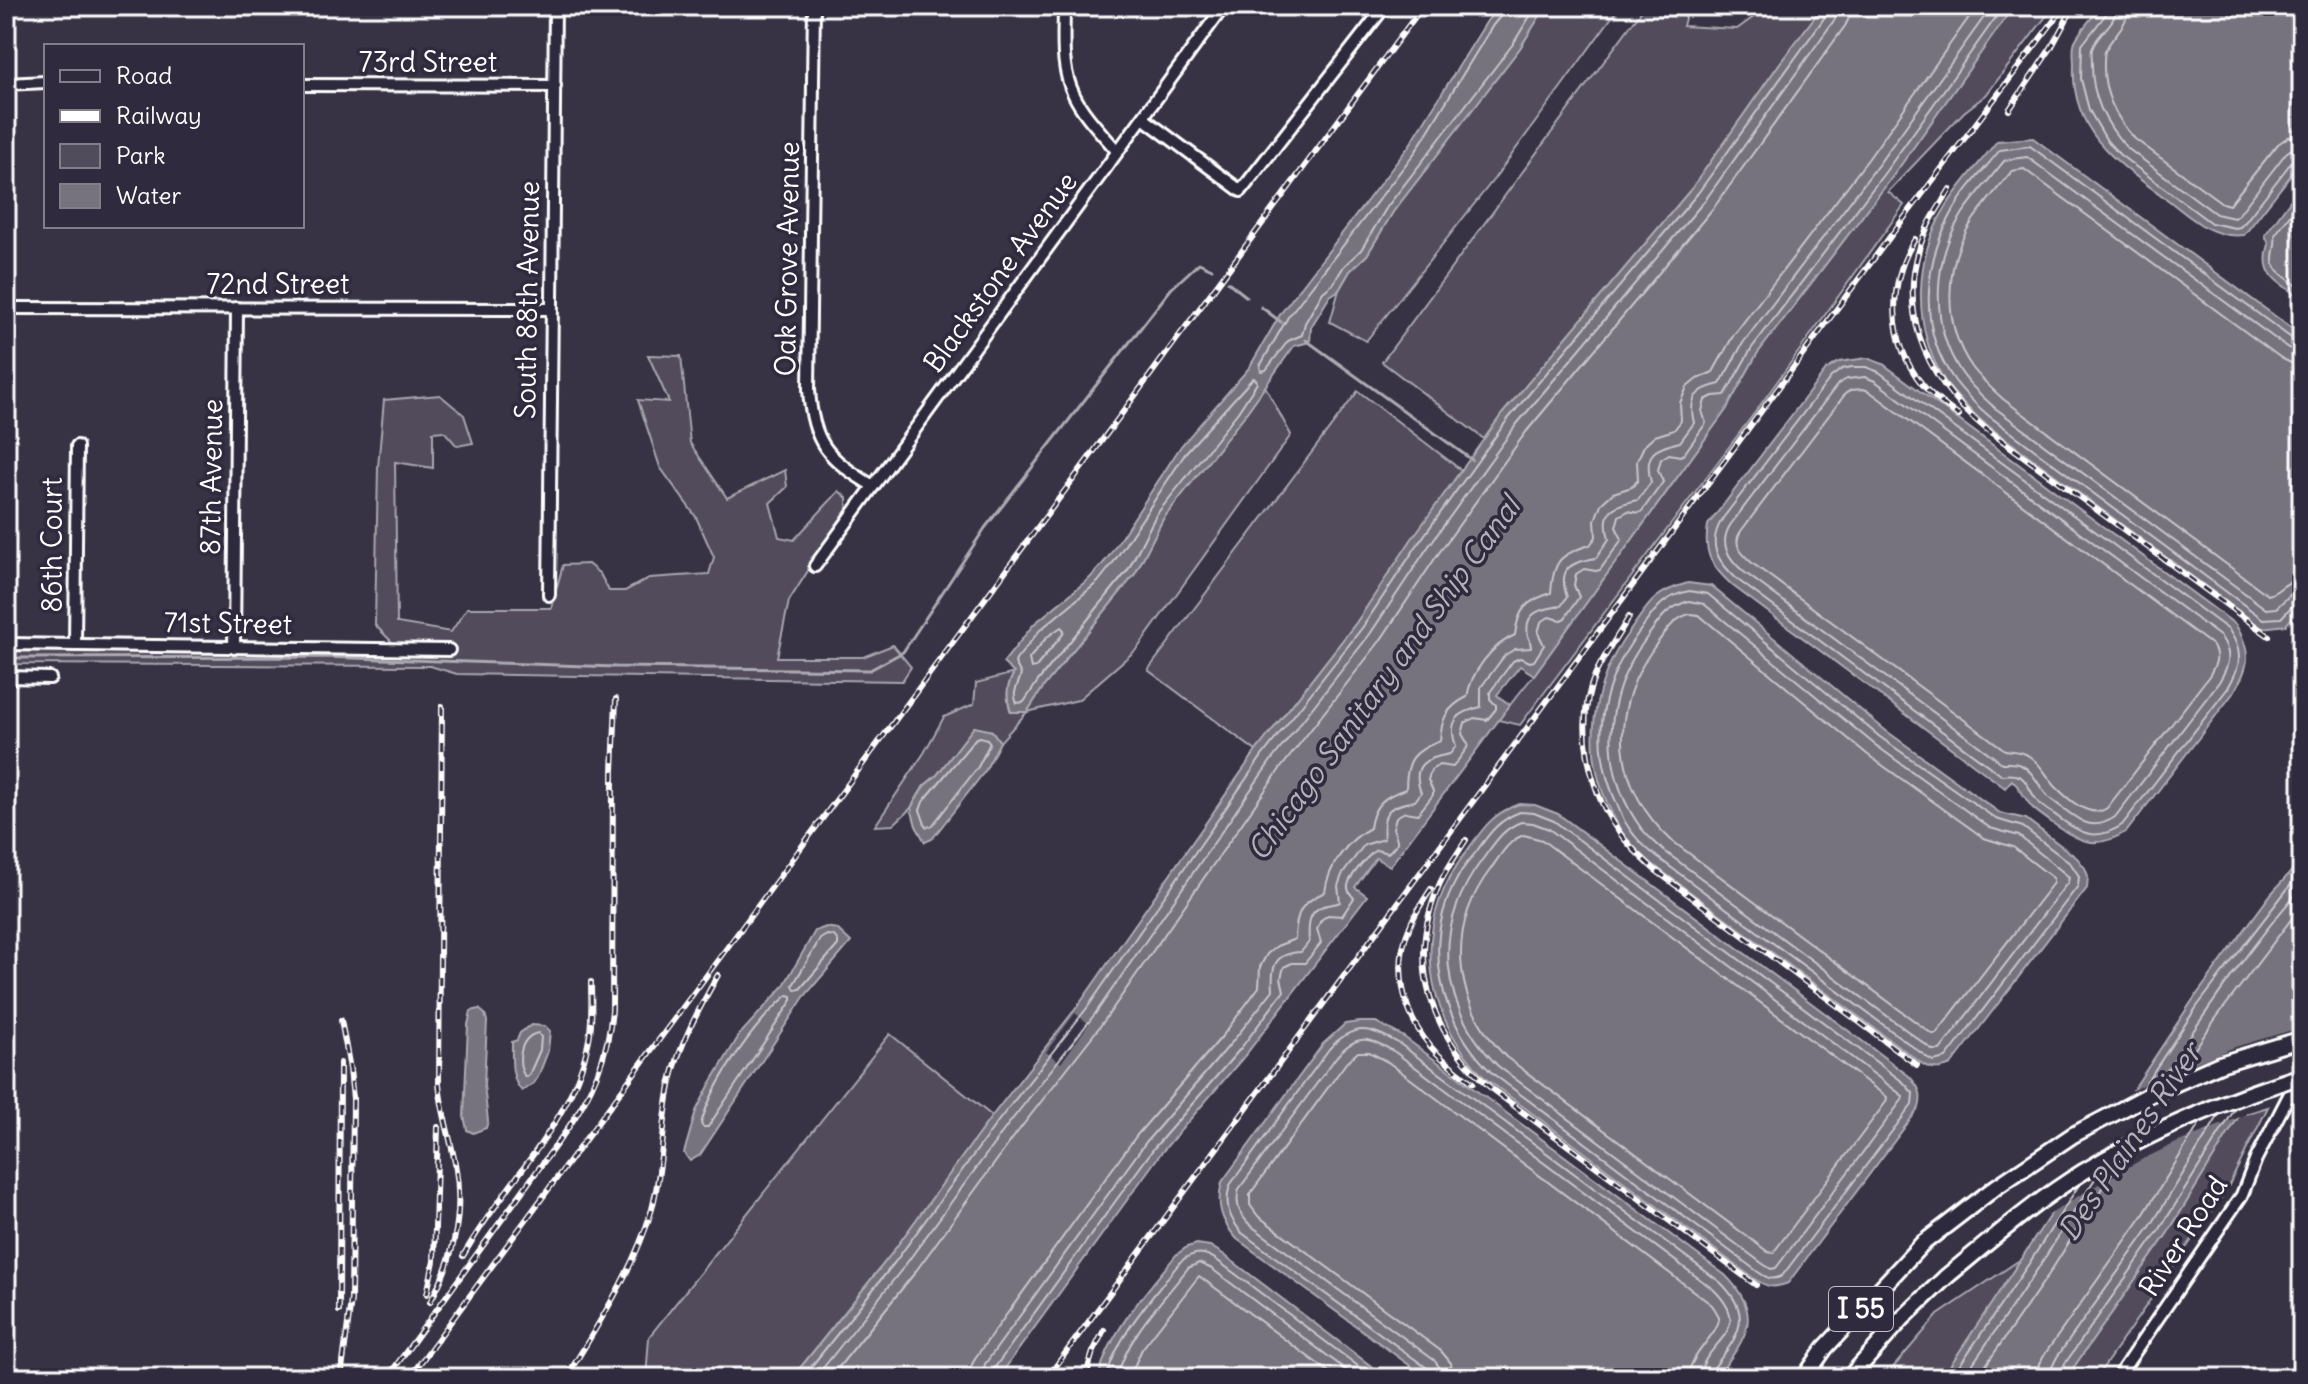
<svg xmlns="http://www.w3.org/2000/svg" width="2308" height="1384" viewBox="0 0 2308 1384" font-family="Delius,sans-serif">
	<rect width="100%" height="100%" fill="#373345"/>
	<filter id="ink" filterUnits="userSpaceOnUse"><feTurbulence type="fractalNoise" baseFrequency=".0125" numOctaves="2"/><feDisplacementMap in="SourceGraphic" scale="16" xChannelSelector="R" yChannelSelector="G"/><feConvolveMatrix kernelMatrix="1 2 1 2 8 2 1 2 1" color-interpolation-filters="sRGB"/></filter>
	<g filter="url(#ink)">
		<!-- green -->
		<g fill="#514c5c" stroke="#a8a6ae" stroke-width="2">
			<path d="M1546,6H1620L1494,179L1366,341L1330,322L1339,290L1350,271L1367,255L1393,212L1520,48Z"/>
			<path d="M1645,6H1688L1683,26L1737,29L1769,6H1823L1780,63L1692,188L1502,414L1484,439L1382,362Z"/>
			<path d="M2014,6H2054L1986,95L1964,112L1888,192L1904,205L1756,411L1520,725L1498,720L1534,675L1726,410L1757,354L1893,176Z"/>
			<path d="M648,355L681,356L690,443L727,498L785,470L787,487L770,503L779,537L794,540L839,491L847,498V509L789,601L777,657H863L893,645L911,667L902,681L457,674L430,666L6,664V651L387,653L395,645L375,625L378,467L384,400L440,395L464,415L473,443L457,446L444,431L433,432V468L395,462L397,623L451,632L467,608H551L563,565L588,564L600,574L609,591H625L649,578L709,574L714,557L696,517L660,467L638,400L669,402Z"/>
			<path d="M1265,386L1291,435L1137,649L1078,700L1027,712L1000,742L992,731L974,727L937,775L924,786L911,808L893,825L875,826L924,753L944,717L974,704L976,683L1014,673C1006,687 1006,697 1011,712H1027L1044,686L1135,574L1163,519L1244,416Z"/>
			<path d="M1358,391L1461,470L1356,623L1256,751L1148,670Z"/>
			<path d="M890,1034L992,1116L889,1257L792,1378H646L649,1337Z"/>
			<path d="M2268,1107L2227,1189L2096,1378H2066L2167,1234L2239,1116Z"/>
			<path d="M2024,1257L1942,1378H1884L1938,1315Z"/>
		</g>
		<!-- water -->
		<g fill="#76737f" stroke="#adabb2" stroke-width="2">
			<path d="M1499,6H1546L1520,48L1393,212L1367,255L1350,271L1339,290L1330,296L1311,327L1310,342L1294,346L1244,416L1163,519L1135,574L1044,686L1027,712H1011C1006,697 1006,687 1014,673L1003,663L1034,624L1091,577L1107,559L1181,446L1249,368L1281,313L1409,146L1487,21Z"/>
			<path d="M1823,6H2014L1893,176L1757,354L1726,410L1534,675L1520,666L1497,695L1510,705L1390,866L1376,858L1355,887L1367,896L1247,1053L1161,1153L998,1378H792L889,1257L992,1116L1080,1003L1256,751L1356,623L1411,540L1502,414L1692,188L1780,63Z"/>
			<path d="M2101,6H2302V161L2244,235C2212,239 2191,218 2168,200C2120,165 2070,133 2074,65C2074,58 2072,47 2075,41C2081,29 2093,17 2101,6Z"/>
			<path d="M2033,138L2302,336V606L2286,625L2262,628L1983,422C1970,409 1955,397 1945,381C1912,329 1913,257 1947,205C1962,182 1981,162 1997,141Z"/>
			<path d="M2302,184V299C2279,282 2259,276 2269,244L2265,235Z"/>
			<path d="M1867,358L1883,364L2236,625C2252,653 2250,665 2234,692L2127,831C2096,851 2079,842 2051,822C2045,817 2036,812 2031,806C2024,797 2021,789 2012,780L2005,788L1733,586C1712,567 1703,554 1708,525L1826,370L1839,362Z"/>
			<path d="M1688,583L1711,586L1885,730L2000,813L2026,819L2077,858L2085,868L2088,876L2087,888L1951,1065C1941,1069 1934,1070 1924,1065L1651,863C1644,856 1636,850 1629,842C1620,832 1614,817 1608,805C1582,748 1592,682 1629,632C1650,603 1652,593 1688,583Z"/>
			<path d="M974,727L992,731L1000,742L985,771L932,839L925,842L916,826L911,808L924,786L937,775Z"/>
			<path d="M1519,804L1535,805L1558,814L1909,1076C1919,1087 1923,1093 1919,1108L1788,1283C1773,1289 1766,1287 1753,1278L1486,1079C1423,1014 1410,927 1466,852C1483,829 1491,814 1519,804Z"/>
			<path d="M2302,855V1035L2239,1116L2167,1234L2066,1378H1942L2192,1001L2271,894L2290,873Z"/>
			<path d="M826,927L837,929L851,942L804,997L700,1155L690,1161L684,1153L696,1111L709,1086L740,1034L783,987L815,931Z"/>
			<path d="M479,1009L485,1014L487,1021L484,1085L488,1121L486,1128L473,1133L467,1130L464,1116L468,1025L471,1011Z"/>
			<path d="M1360,1022H1376L1404,1037L1725,1275C1766,1316 1745,1339 1716,1378H1427L1237,1239C1221,1221 1216,1205 1222,1182L1323,1044L1345,1024Z"/>
			<path d="M531,1025L545,1026L550,1031L548,1051L538,1077L534,1083L522,1091C510,1079 512,1058 512,1042L517,1040L520,1033Z"/>
			<path d="M1197,1244L1210,1246L1223,1254L1387,1378H1098C1110,1330 1146,1293 1176,1255L1187,1247Z"/>
		</g>
		<!-- pier -->
		<g fill="#373345">
			<path d="M1075,1013L1089,1024L1061,1063L1046,1052Z"/>
			<path d="M2302,1027V1041L2245,1115L2176,1143L2139,1161L2075,1198L2043,1219L2124,1094L2158,1078L2235,1047Z"/>
		</g>
		<g fill="none" stroke-linecap="round" stroke-linejoin="round">
			<!-- shore -->
			<g stroke="#c8c7cc" stroke-width="2">
				<path d="M1505,6L1503,13L1493,25L1416,151L1288,317L1260,366L1261,371L1266,370L1288,341L1302,335L1305,323L1323,292L1333,284L1344,266L1361,250L1387,207L1513,44L1536,6"/>
				<path d="M2107,6L2106,14L2082,45L2081,79L2089,110L2107,141L2120,155L2211,223L2235,228L2240,227L2246,221L2293,160L2302,157"/>
				<path d="M2117,6C2116,25 2097,33 2092,49C2091,53 2092,58 2092,62C2091,96 2104,123 2127,148L2216,214L2234,218L2239,214L2286,153L2293,148L2302,147"/>
				<path d="M2129,6C2128,26 2113,34 2105,51C2104,55 2104,59 2104,64C2103,93 2115,117 2135,139L2222,203L2229,205L2278,144L2288,137L2302,135"/>
				<path d="M2302,198L2275,235C2277,245 2272,252 2273,261C2275,273 2293,282 2302,289"/>
				<path d="M2302,342L2294,340L2030,146L2000,150C1984,170 1964,190 1952,213C1923,264 1918,331 1955,381C1965,394 1976,405 1989,416L2263,619L2281,618L2294,604L2302,602"/>
				<path d="M2302,352L2288,348L2027,157L2005,160C1991,177 1976,195 1963,213C1932,259 1930,326 1961,372C1970,386 1983,397 1995,408L2266,609L2276,608L2290,595L2302,592"/>
				<path d="M2302,364L2291,363L2281,358L2024,169L2012,171C1999,187 1985,203 1973,220C1944,263 1942,325 1972,367C1981,379 1992,389 2003,399L2268,595C2280,593 2283,580 2302,580"/>
				<path d="M1852,367H1866L1879,372L2229,630C2244,653 2241,665 2228,688L2122,825C2096,842 2081,834 2058,817C2052,812 2043,808 2038,802C2024,784 2029,772 2001,775L1738,580C1717,561 1706,544 1723,518L1831,377L1842,369Z"/>
				<path d="M1865,377L1875,381L2221,637C2233,655 2229,665 2219,682L2115,817C2094,831 2082,823 2064,809C2058,804 2050,800 2045,793C2037,783 2033,771 2021,765C2015,762 2008,763 2002,763L1744,572C1728,558 1718,543 1731,524L1838,384L1847,379Z"/>
				<path d="M1253,378L1256,379L1257,383L1238,412L1156,515L1128,570L1038,681L1024,702L1017,703C1011,692 1019,685 1021,674L1015,663L1016,660L1040,630L1098,582L1113,563L1187,451Z"/>
				<path d="M1863,389L1869,391L2212,645C2220,657 2216,664 2209,676L2107,808C2091,819 2070,801 2058,789C2047,779 2044,766 2029,756C2022,751 2014,751 2005,750L1752,563C1741,553 1732,544 1741,531L1846,393L1851,390Z"/>
				<path d="M1689,591L1708,594L1880,737L1996,819L2023,827L2071,864L2079,876L2078,886L1946,1058L1933,1061L1928,1058L1657,857C1650,851 1641,844 1635,836C1627,827 1621,815 1617,804C1589,744 1600,684 1639,632C1655,610 1661,597 1689,591Z"/>
				<path d="M1689,601L1704,604L1874,744L1990,828L2019,836L2069,877L2068,882L1940,1050H1933L1663,850C1656,843 1647,836 1641,828C1599,770 1603,697 1645,640C1659,621 1665,608 1689,601Z"/>
				<path d="M1690,614L1699,615L1868,755L1984,838L2013,847L2053,878V883L1936,1034H1932L1671,840C1612,785 1608,711 1655,646C1666,632 1673,618 1690,614Z"/>
				<path d="M1061,627L1064,630L1063,634L1036,667L1031,668L1029,659L1047,637Z"/>
				<path d="M980,737L987,739L990,743L978,767L932,826L926,827L920,810L923,802L976,738Z"/>
				<path d="M1520,812L1534,813L1554,821L1903,1082L1913,1093L1912,1105L1782,1276C1772,1281 1767,1278 1758,1272L1492,1073C1440,1022 1420,944 1458,877C1462,868 1470,860 1476,852C1489,834 1498,820 1520,812Z"/>
				<path d="M1521,822L1533,823L1549,829L1903,1096L1902,1100L1776,1268L1771,1269L1763,1264L1498,1066C1439,1006 1431,928 1482,860C1494,844 1502,829 1521,822Z"/>
				<path d="M1524,835L1542,840L1887,1097L1886,1102L1773,1253L1768,1252L1506,1057C1454,1004 1445,930 1490,870C1500,856 1508,840 1524,835Z"/>
				<path d="M827,935L834,936L838,941V945L800,989L795,990L793,985L820,939Z"/>
				<path d="M788,995L792,996V1000L708,1127H703L701,1124C712,1083 756,1021 788,995Z"/>
				<path d="M538,1033L541,1037L540,1050L529,1075L525,1077C516,1063 519,1037 538,1033Z"/>
				<path d="M2180,1071L2216,1018L2302,905"/>
				<path d="M2160,1080C2204,1015 2249,947 2302,887"/>
				<path d="M2142,1089L2198,1005L2302,870"/>
				<path d="M802,1378L895,1262L999,1120L1087,1008L1262,756L1362,628L1418,544L1508,419L1698,193L1827,14L1829,6"/>
				<path d="M815,1378L903,1268L1007,1126L1095,1014L1270,762L1370,634L1426,550L1516,425L1706,199L1835,19L1839,6"/>
				<path d="M830,1378L913,1275L1016,1134L1104,1021L1280,769L1380,641L1436,557L1526,432L1715,206L1845,26L1849,18L1851,6"/>
				<path d="M970,1378L971,1367L975,1358L1137,1135L1224,1034L1259,987L1260,967L1267,954L1277,946L1295,939C1296,912 1300,903 1325,892C1328,867 1347,840 1370,828C1373,805 1384,796 1406,789C1406,760 1413,751 1440,741C1441,719 1447,707 1467,697C1471,672 1492,645 1515,635C1518,609 1526,601 1551,593C1553,561 1560,554 1590,545L1596,537L1595,520L1601,504L1613,493L1632,487L1638,480L1637,461L1644,446L1655,436L1674,430L1681,421L1680,403L1687,387L1697,379L1713,372L1733,336L1869,158L1977,6"/>
				<path d="M982,1378L985,1364L1146,1142L1233,1041L1273,990C1271,967 1274,953 1301,952L1309,942C1308,927 1307,908 1328,905C1332,904 1336,904 1340,902L1338,886L1342,875L1364,845L1384,839C1381,810 1389,806 1415,801L1421,793C1410,763 1427,758 1450,754L1456,746C1447,721 1458,712 1481,707V687L1505,655L1515,649L1531,648C1531,643 1529,639 1528,635C1523,610 1545,609 1561,606L1567,597C1557,567 1571,563 1596,558L1609,539C1601,510 1613,505 1638,500L1651,482C1643,453 1655,448 1680,442L1694,423C1688,398 1696,389 1720,384L1743,343L1878,165L1992,6"/>
				<path d="M992,1378L993,1370L1154,1148L1241,1048L1284,991L1281,978L1284,967L1292,963H1305L1321,943L1317,929L1321,920L1328,915L1342,916L1354,898C1351,894 1347,892 1348,886C1348,878 1369,854 1376,850L1388,853C1401,840 1398,843 1393,828L1396,817L1405,812L1418,814L1433,795V791L1428,780L1431,770L1439,765L1453,767L1467,748L1468,744L1462,734L1465,723L1474,718L1487,720L1496,709V705L1490,699V692L1513,661L1520,658L1530,662L1534,661L1544,645L1538,633L1541,622L1549,617L1561,620L1565,618L1579,597L1574,585L1576,574L1584,569L1596,571L1600,570L1622,539L1616,527L1619,516L1628,511L1639,513L1642,511L1663,482L1658,470L1661,459L1669,454L1680,456L1684,454L1706,423L1702,411L1705,400L1713,396L1725,395L1751,349L1886,171L2004,6"/>
				<path d="M1106,1378C1118,1333 1153,1297 1181,1261C1195,1251 1204,1251 1218,1261L1374,1378"/>
				<path d="M1117,1378C1127,1336 1162,1302 1188,1268L1199,1263L1212,1269L1357,1378"/>
				<path d="M1129,1378L1142,1349L1199,1276L1337,1378"/>
				<path d="M1431,1378L1427,1368L1242,1233C1229,1218 1224,1204 1230,1185L1329,1049C1354,1022 1370,1027 1400,1044L1720,1282C1756,1317 1737,1337 1712,1370L1710,1378"/>
				<path d="M1441,1378L1440,1368L1434,1360L1250,1225C1239,1214 1235,1204 1239,1189L1337,1056C1358,1032 1370,1038 1395,1052L1713,1289C1758,1333 1702,1340 1700,1378"/>
				<path d="M1453,1378L1451,1363L1441,1351L1258,1216L1250,1205V1194L1346,1063L1358,1052H1369L1388,1062L1712,1305C1714,1308 1718,1314 1719,1317C1720,1333 1689,1354 1688,1378"/>
				<path d="M1951,1378L2030,1262L2079,1185"/>
				<path d="M1963,1378L2039,1267L2098,1174"/>
				<path d="M1977,1378L2049,1274L2120,1161"/>
				<path d="M2037,1378L2039,1364L2047,1351L2142,1217L2200,1123"/>
				<path d="M2049,1378L2051,1369L2057,1357L2152,1224L2219,1115"/>
				<path d="M2059,1378L2060,1372L2066,1362L2160,1229L2235,1109"/>
			</g>
			<!-- stream -->
			<g stroke="#adabb2" stroke-width="3">
				<path d="M1228,282L1247,297"/>
				<path d="M1261,307L1281,322"/>
				<path d="M1306,340L1472,460"/>
				<path d="M6,658L324,657L616,667L870,670L903,652L985,528L1171,289L1199,263L1212,269"/>
			</g>
			<!-- minor casing -->
			<g stroke="#fff" stroke-width="16">
				<g id="minor">
					<path d="M814,6L809,389C812,443 828,459 873,486"/>
					<path d="M1064,6C1064,36 1060,67 1074,95C1084,116 1103,134 1117,151"/>
					<path d="M6,84L46,82"/>
					<path d="M302,85L555,86"/>
					<path d="M1143,118L1241,191L1385,6"/>
					<path d="M6,308L550,309"/>
					<path d="M815,566L1224,6"/>
					<path d="M549,595L555,6"/>
					<path d="M6,644L449,650"/>
					<path d="M75,645L77,446"/>
					<path d="M234,648L237,308"/>
					<path d="M6,677L50,678"/>
					<path d="M2117,1378L2242,1195L2256,1159L2299,1076"/>
				</g>
			</g>
			<!-- highway casing -->
			<g stroke="#fff" stroke-width="20">
				<g id="highway">
					<path d="M1804,1378L1825,1348L1922,1244L1996,1187L2073,1135L2151,1094L2220,1064L2302,1039"/>
					<path d="M1849,1378L1902,1319L1946,1277"/>
				</g>
			</g>
			<!-- minor -->
			<use href="#minor" stroke="#2f2a3d" stroke-width="10"/>
			<!-- highway -->
			<use href="#highway" stroke="#2f2a3d" stroke-width="14"/>
			<!-- rail casing -->
			<g stroke="#fff" stroke-width="6">
				<g id="rail">
					<path d="M2009,110L2051,48L2069,15"/>
					<path d="M1950,189C1943,201 1934,214 1928,226C1892,304 1923,377 1985,428L2269,636"/>
					<path d="M1915,239C1887,284 1888,342 1922,384C1932,397 1946,406 1959,416"/>
					<path d="M1629,617C1618,636 1604,655 1595,675C1575,723 1588,787 1616,828C1627,844 1640,856 1654,869L1917,1065"/>
					<path d="M1466,840C1457,854 1447,868 1440,883C1405,962 1430,1035 1493,1090L1756,1285"/>
					<path d="M1431,889C1423,901 1415,913 1410,926C1392,966 1403,1015 1431,1047C1443,1061 1459,1072 1473,1083"/>
					<path d="M463,1256C503,1184 571,1125 588,1044C593,1024 591,1002 591,982"/>
					<path d="M427,1294L434,1261L438,1127"/>
					<path d="M430,1302C455,1258 464,1212 455,1163C450,1136 441,1110 439,1083L442,706"/>
					<path d="M339,1311L340,1063"/>
					<path d="M341,1378L351,1300L353,1099L350,1069L341,1020"/>
					<path d="M387,1378L566,1131C592,1093 608,1057 612,1010L613,771L616,699"/>
					<path d="M409,1378L1423,6"/>
					<path d="M566,1378C598,1324 634,1270 652,1209C663,1167 662,1123 671,1081C680,1043 699,1009 718,975"/>
					<path d="M1047,1378L1892,234L2065,6"/>
					<path d="M1085,1378L1093,1352L1104,1330"/>
				</g>
			</g>
			<!-- rail -->
			<use href="#rail" stroke="#2f2a3d" stroke-width="3" stroke-dasharray="9" stroke-linecap="butt"/>
			<!-- highway-bridge casing -->
			<g stroke="#fff" stroke-width="20" stroke-linecap="butt">
				<path id="highway-bridge" d="M1946,1277C1990,1241 2034,1202 2083,1172C2147,1133 2230,1098 2302,1076"/>
			</g>
			<!-- highway-bridge -->
			<use href="#highway-bridge" stroke="#2f2a3d" stroke-width="14"/>
		</g>
	</g>
	<g text-anchor="middle" stroke-width="7" stroke-linejoin="round" paint-order="stroke">
		<!-- shield labels -->
		<rect fill="#2f2a3d" stroke="#c1bfc5" stroke-width="2" x="1829" y="1287" width="64" height="44" rx="6"/>
		<g font-size="26" font-weight="bold" fill="#fff">
			<text x="1861" y="1318">I 55</text>
		</g>
		<!-- street labels -->
		<g font-size="28" fill="#fff" stroke="#2f2a3d">
			<text x="428" y="72">73rd Street</text>
			<text transform="translate(787 259) rotate(-89)" y="10">Oak Grove Avenue</text>
			<text transform="translate(1000 272) rotate(-54)" y="10">Blackstone Avenue</text>
			<text x="278" y="294">72nd Street</text>
			<text transform="translate(527 300) rotate(-89)" y="10">South 88th Avenue</text>
			<text transform="translate(211 477) rotate(-89)" y="10">87th Avenue</text>
			<text transform="translate(52 545) rotate(-90)" y="10">86th Court</text>
			<text transform="translate(228 623) rotate(1)" y="10">71st Street</text>
			<text transform="translate(2183 1236) rotate(-57)" y="10">River Road</text>
		</g>
		<!-- water labels -->
		<g font-size="30" font-style="italic" fill="#b4b2b9" stroke="#2f2a3d">
			<text transform="translate(1384 679) rotate(-54)" y="10">Chicago Sanitary and Ship Canal</text>
			<text transform="translate(2130 1142) rotate(-56)" y="10">Des Plaines River</text>
		</g>
	</g>
	<!-- margin -->
	<rect width="2308" height="1384" fill="none" stroke="#2f2a3d" stroke-width="32"/>
	<rect x="16" y="16" width="2276" height="1352" fill="none" stroke="#fff" stroke-width="3" filter="url(#ink)"/>
	<!-- legend -->
	<rect x="44" y="44" width="260" height="184" fill="#2f2a3d" stroke="#827f8b" stroke-width="2"/>
	<rect x="60" y="70" width="40" height="12" fill="#2f2a3d" stroke="#827f8b" stroke-width="2"/>
	<text x="116" y="84" font-size="24" fill="#ffffff">Road</text>
	<rect x="60" y="110" width="40" height="12" fill="#ffffff" stroke="#827f8b" stroke-width="2"/>
	<text x="116" y="124" font-size="24" fill="#ffffff">Railway</text>
	<rect x="60" y="144" width="40" height="24" fill="#514c5c" stroke="#827f8b" stroke-width="2"/>
	<text x="116" y="164" font-size="24" fill="#ffffff">Park</text>
	<rect x="60" y="184" width="40" height="24" fill="#76737f" stroke="#827f8b" stroke-width="2"/>
	<text x="116" y="204" font-size="24" fill="#ffffff">Water</text>
</svg>
